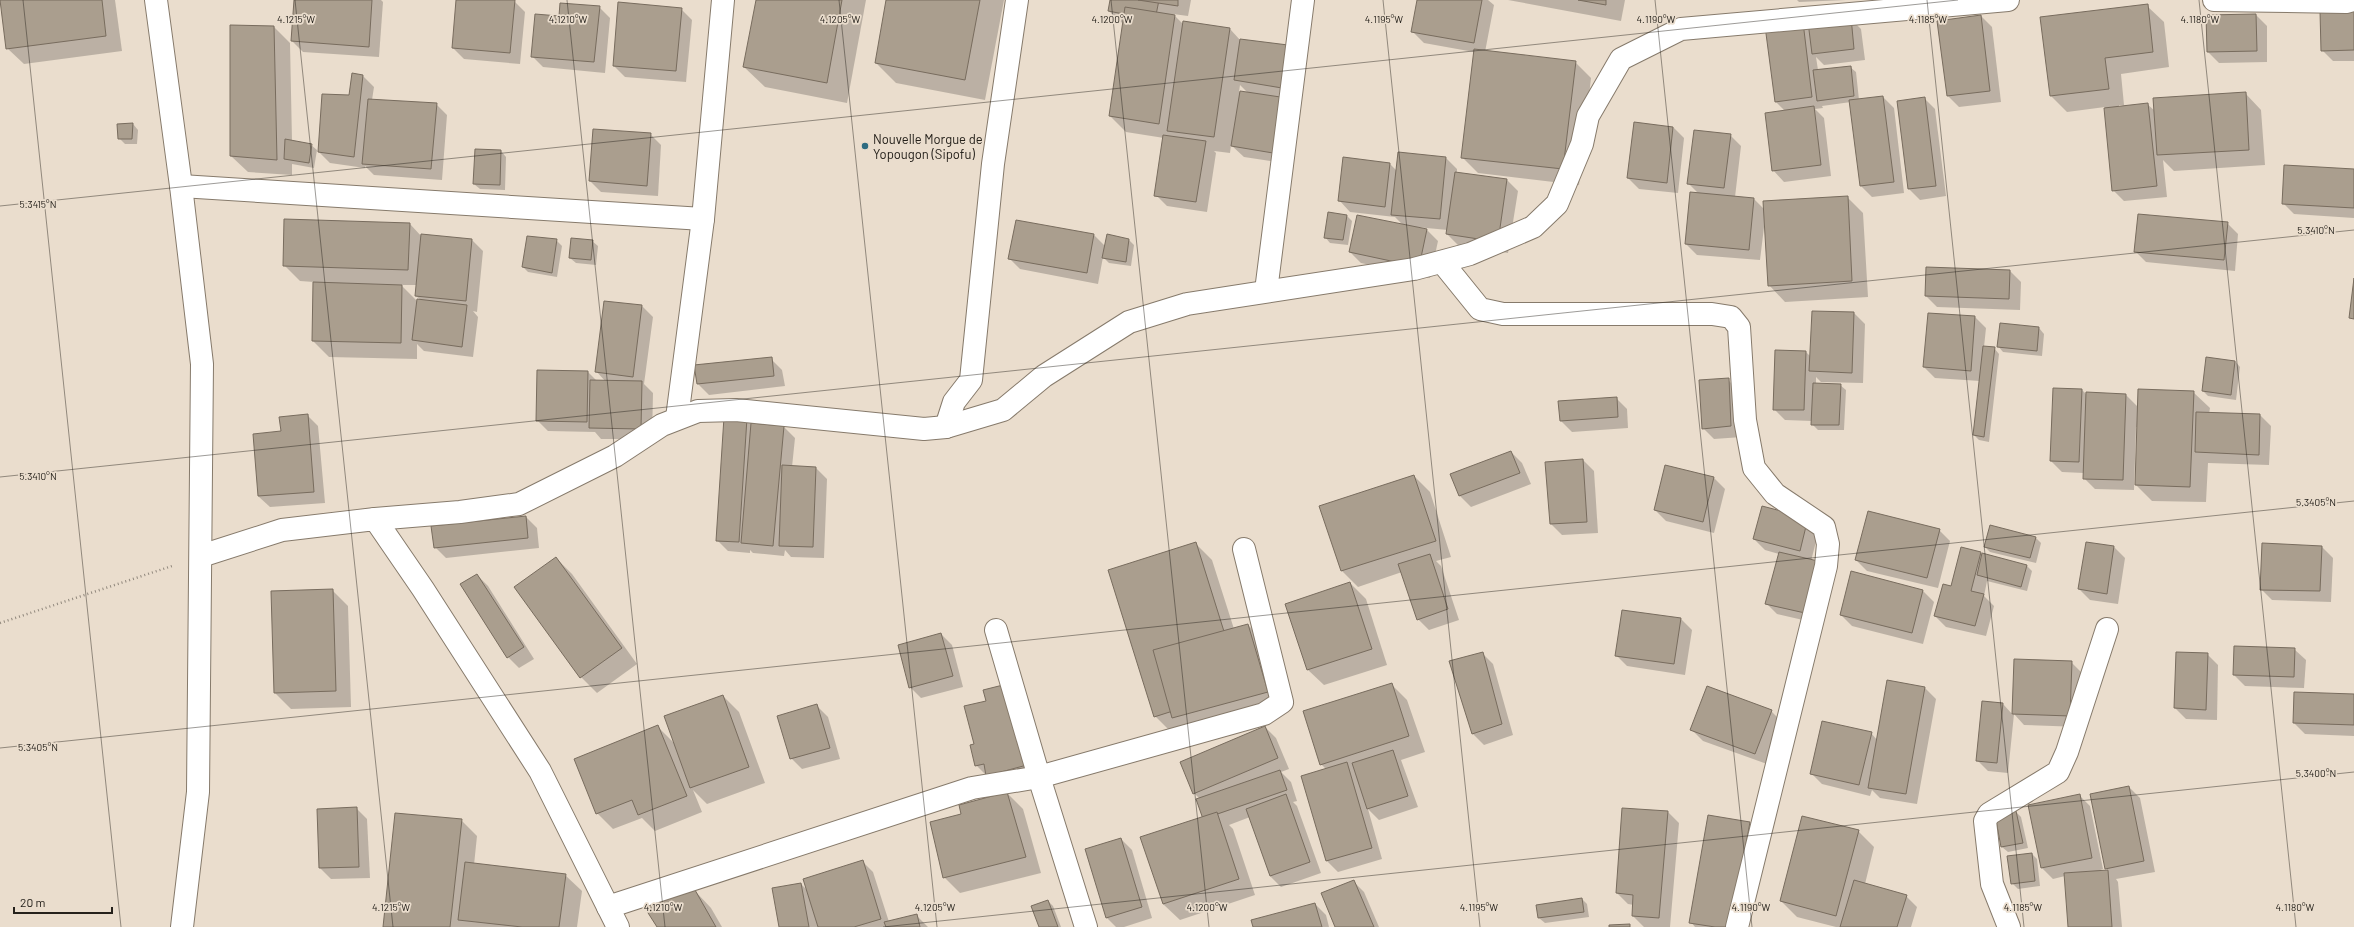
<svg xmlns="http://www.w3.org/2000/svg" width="2354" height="927" viewBox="0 0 2354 927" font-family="Barlow,sans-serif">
	<rect width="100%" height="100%" fill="#eaddcd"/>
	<!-- shadow -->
	<g fill="#0003" fill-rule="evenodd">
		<path d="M1,0H115L122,51L24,64L7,48Z"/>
		<path d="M295,0H381L383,2L379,57L303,52L292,41Z"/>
		<path d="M457,0L514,1L525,12L520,64L464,59L453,48Z"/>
		<path d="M757,0H866L847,103L765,87L744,67Z"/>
		<path d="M887,0H1004L985,100L896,83L876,63Z"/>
		<path d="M1111,0H1191L1188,16L1173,14L1184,25V22L1230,29L1293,98L1290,164L1244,157L1231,145L1230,153L1214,151L1216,153L1207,212L1167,206L1156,195L1164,138L1126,132L1110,116L1124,23L1120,22L1109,11ZM1240,85L1248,93L1239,92Z"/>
		<path d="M1418,0H1488L1494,5L1485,52L1575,62L1591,78L1579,185L1478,173L1462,157L1474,52L1424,43L1413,32Z"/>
		<path d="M1508,0H1625L1621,21Z"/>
		<path d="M1797,0H1846L1799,2Z"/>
		<path d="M2147,6L2164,22L2169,67L2121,74L2124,105H2119V107L2147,104L2155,111L2245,93L2261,110L2265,165L2174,171L2163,160L2167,197L2124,201L2113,190L2105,107L2067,112L2051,96Z"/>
		<path d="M599,7L610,18L605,73L543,67L532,56L560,17Z"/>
		<path d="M681,9L692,20L686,82L625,77L614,66Z"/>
		<path d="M2354,11V61H2333L2322,50Z"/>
		<path d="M2256,15L2267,26V62L2219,63L2208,52Z"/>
		<path d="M1981,16L1992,27L2001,102L1959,107L1948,96Z"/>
		<path d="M1850,18L1861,29L1865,60L1824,65L1816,57L1818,70L1850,67L1856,72L1859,100L1883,97L1894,108L1904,193L1872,197L1861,186L1851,102L1822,106L1823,108L1815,109L1824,118L1831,176L1784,182L1773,170L1785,111L1775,101L1802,23L1810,31Z"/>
		<path d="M274,27L290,43L292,141L311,145L317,150L314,168L292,164V175L248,172L231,156Z"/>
		<path d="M353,74L363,76L374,87L372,100L436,104L447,115L442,180L374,175L365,166V168L330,163L319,152L350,96Z"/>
		<path d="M1924,98L1935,109L1946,196L1920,200L1909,189Z"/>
		<path d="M133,124L138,130L137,144H125L119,138Z"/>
		<path d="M1673,127L1684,138L1678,193L1639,189L1628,178Z"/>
		<path d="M650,134L661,145L658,196L601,192L590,181Z"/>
		<path d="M1730,135L1741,146L1735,197L1754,199L1765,210L1847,197L1863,213L1868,297L1785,302L1769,285L1765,219L1760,260L1697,255L1686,244L1699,194L1689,184Z"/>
		<path d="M501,151L506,157L505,190L480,189L474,184Z"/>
		<path d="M1399,153L1446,158L1457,169V173L1507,180L1518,191L1508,253L1458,245L1447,234L1448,230L1416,227L1427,230L1438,241L1430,278L1361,263L1350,252L1404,226L1395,217L1350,212L1339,200L1390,164L1397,171Z"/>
		<path d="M2354,170V218L2294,214L2283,203Z"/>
		<path d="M1346,215L1352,221L1348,245L1330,243L1325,237Z"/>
		<path d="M1016,221L1094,235L1106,247L1129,240L1134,245L1131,266L1109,263L1103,257L1098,284L1020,269L1009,258Z"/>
		<path d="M2227,223L2238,234L2235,271L2146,262L2135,251Z"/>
		<path d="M410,224L422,237V235L472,240L483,251L477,312L473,311L478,317L473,357L424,351L417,344V359L329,357L313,341L314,282L300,281L284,265ZM401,285H418L416,296L421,300L417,301Z"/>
		<path d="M556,240L562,246L557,277L528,272L523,267Z"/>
		<path d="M592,241L598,246L596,265L576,263L570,258Z"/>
		<path d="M2010,271L2021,282L2020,310L1937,307L1926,296Z"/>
		<path d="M642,306L653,317L644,384L653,393L652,439H601L595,432L548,431L537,420L588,372L597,381L606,382L596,371Z"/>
		<path d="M1854,313L1865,324L1863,383L1821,382L1816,377V384L1840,385L1846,390L1844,430H1818L1812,424V421L1785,420L1774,409L1806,352L1811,357Z"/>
		<path d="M1929,314L1975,317L1986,328L1984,347L1994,348L1999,354L1989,442L1979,440L1974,435L1980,381L1935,378L1924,367Z"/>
		<path d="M2039,328L2044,334L2042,356L2003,352L1998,346Z"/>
		<path d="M771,359L782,370L785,386L709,395L698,384Z"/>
		<path d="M2235,361L2240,367L2236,400L2208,396L2203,391Z"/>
		<path d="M1728,380L1739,391L1742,437L1714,439L1703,428Z"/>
		<path d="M2082,390L2086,394L2126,395L2139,408L2193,392L2210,408L2209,414L2260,415L2271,426L2269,465L2208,463L2206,502L2152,501L2136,485L2138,427H2136L2134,490L2095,489L2084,478V473L2062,472L2051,461Z"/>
		<path d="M1616,398L1627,409L1628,428L1572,432L1561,421Z"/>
		<path d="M307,415L318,426L325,503L270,507L258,496L282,432Z"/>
		<path d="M747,419L752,424L784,427L795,438L792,467L816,468L827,479L824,558L791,557L785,550L784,556L753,553L750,550V553L728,551L717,540Z"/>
		<path d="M1511,452L1522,463L1531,484L1471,507L1460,496L1452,475Z"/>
		<path d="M1583,460L1594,471L1598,533L1562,535L1551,524Z"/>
		<path d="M1666,466L1714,478L1725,489L1714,533L1666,521L1655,510Z"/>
		<path d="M1414,476L1430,492L1451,557L1436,561L1441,566L1459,620L1429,630L1418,619L1402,572L1358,587L1342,571Z"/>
		<path d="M1762,507L1819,530L1811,561L1816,623L1777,614L1766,603L1779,554L1765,550L1754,539Z"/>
		<path d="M526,517L537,528L539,548L446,558L435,547Z"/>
		<path d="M1939,530L1950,541L1938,588L1867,571L1856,560Z"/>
		<path d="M2036,538L2041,543L2036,563L1990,552L1985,547Z"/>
		<path d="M2087,543L2114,547L2125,558L2118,604L2090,600L2079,589Z"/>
		<path d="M1196,544L1212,560L1234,629L1248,625L1264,641L1283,708L1171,732L1155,716Z"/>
		<path d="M2322,547L2333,558L2331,602L2272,600L2261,589Z"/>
		<path d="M1961,548L2027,566L2032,571L2027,591L1987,581L1984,596L1994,606L1986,636L1946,627L1935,616L1951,587Z"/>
		<path d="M556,558L572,574L637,664L597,693L581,677Z"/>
		<path d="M477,575L488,586L534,659L519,668L508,657Z"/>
		<path d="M1350,583L1366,599L1387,665L1324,685L1307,669Z"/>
		<path d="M332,590L348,606L351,707L291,709L275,693Z"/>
		<path d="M1923,591L1934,602L1923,644L1852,626L1841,615Z"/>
		<path d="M1623,611L1681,619L1692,630L1685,675L1627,666L1616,655Z"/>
		<path d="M941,634L952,645L963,687L921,698L910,687Z"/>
		<path d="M2294,649L2306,660L2304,688L2245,686L2234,675Z"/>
		<path d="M1482,653L1493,664L1513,735L1484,745L1473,734L1450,662Z"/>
		<path d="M2207,654L2218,665L2217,720L2186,719L2175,708Z"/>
		<path d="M2015,661L2071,662L2082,673L2080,727L2024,725L2014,714L2008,773L1988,771L1977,760L2003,704L2013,715Z"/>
		<path d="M1888,682L1925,688L1936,699L1917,804L1880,798L1872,790L1870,796L1822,784L1811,773L1871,733L1877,740Z"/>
		<path d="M1391,684L1407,700L1425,752L1401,760L1418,807L1379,820L1368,809L1382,859L1338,872L1327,861L1302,776L1326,769L1321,764Z"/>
		<path d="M2295,693L2354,695V736L2305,734L2294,723Z"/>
		<path d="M723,696L739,712L765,783L707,804L693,790L702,812L655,831L642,818L613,829L597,813L658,727L675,744Z"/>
		<path d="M817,706L828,717L840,759L802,769L791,758Z"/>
		<path d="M966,707L1038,776H987L976,765L975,745Z"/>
		<path d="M1771,711L1782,722L1767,764L1703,741L1692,730Z"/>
		<path d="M1265,727L1276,738L1289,769L1281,772L1291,782L1297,801L1293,802L1297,806L1321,873L1281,887L1270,876L1250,817L1229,825L1233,829L1255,895L1180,920L1163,904L1204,817L1199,798L1194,793Z"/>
		<path d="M2129,787L2140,798L2155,872L2116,879L2118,882L2122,927H2069L2065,876L2053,879L2042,868L2079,795L2090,806L2103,869L2095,872L2109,871L2106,868Z"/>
		<path d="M1007,793L1023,809L1041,873L960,893L944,877L962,814Z"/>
		<path d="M356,808L367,819L370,878L331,879L320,868L318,810Z"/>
		<path d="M1668,812L1679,823L1670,927H1644L1633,916L1634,905L1628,904L1617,893Z"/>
		<path d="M2016,812L2021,817L2028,848L2008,852L2002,847L1996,816Z"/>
		<path d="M461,820L477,836L474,865L565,875L582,891L577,927H384Z"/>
		<path d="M1749,823L1760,834L1744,927H1695L1691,922Z"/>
		<path d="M1858,831L1874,847L1865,884L1906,896L1917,907L1911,927H1836L1797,917L1781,901Z"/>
		<path d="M1121,839L1132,850L1152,918L1124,927H1116L1107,918Z"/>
		<path d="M2032,854L2037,859L2040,886L2018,889L2012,883Z"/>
		<path d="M862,861L873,872L889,922L916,915L928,927H819L817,923L818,927H780L801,884L808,891Z"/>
		<path d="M1353,881L1364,892L1379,927H1336Z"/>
		<path d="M695,891L711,908L722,927H658Z"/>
		<path d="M1582,899L1587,904L1589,917L1545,923L1539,918L1537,905Z"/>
		<path d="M1048,901L1053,906L1061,927H1040Z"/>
		<path d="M1315,904L1326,915L1329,927H1254Z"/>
	</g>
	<!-- building -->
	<g fill="#aa9e8e" stroke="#786c5e">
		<path d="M0,0H102L106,36L6,49Z"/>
		<path d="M294,0H372L369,47L291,41Z"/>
		<path d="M456,0H515L510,53L452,48Z"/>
		<path d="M756,0H842L827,83L743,67Z"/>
		<path d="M886,0H980L965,80L875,63Z"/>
		<path d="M1110,0H1159L1155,20L1108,11Z"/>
		<path d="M1138,0H1178V6Z"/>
		<path d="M1417,0H1482L1474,43L1411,32Z"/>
		<path d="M1578,0H1606V5Z"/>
		<path d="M618,2L682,8L676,71L613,66Z"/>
		<path d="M560,3L600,6L594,62L531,57L535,14L559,16Z"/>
		<path d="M2148,4L2153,52L2105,58L2109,89L2050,96L2040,17Z"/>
		<path d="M1125,7L1175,15L1159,124L1109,116Z"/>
		<path d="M2354,10V50L2321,51L2320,11Z"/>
		<path d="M2256,14L2257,51L2207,52L2206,15Z"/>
		<path d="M1981,15L1990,91L1947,96L1937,21Z"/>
		<path d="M1851,17L1854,49L1812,54L1808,22Z"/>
		<path d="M1183,21L1230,28L1214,137L1167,131Z"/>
		<path d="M1803,22L1812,97L1775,102L1765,26Z"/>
		<path d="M230,25L274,26L277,160L230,156Z"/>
		<path d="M1240,39L1288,45L1282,88L1234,80Z"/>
		<path d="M1474,49L1576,61L1563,169L1461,158Z"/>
		<path d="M1851,66L1854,96L1817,101L1813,70Z"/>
		<path d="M352,73L363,75L354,157L318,152L322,94L349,95Z"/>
		<path d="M1240,91L1287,98L1279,154L1231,146Z"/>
		<path d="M2246,92L2249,150L2157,155L2153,98Z"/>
		<path d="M1883,96L1894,182L1860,186L1849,100Z"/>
		<path d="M1925,97L1936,186L1908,189L1897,101Z"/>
		<path d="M368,99L437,103L431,169L362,164Z"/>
		<path d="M2148,103L2157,186L2112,191L2104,108Z"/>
		<path d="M1814,106L1821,165L1772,171L1765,113Z"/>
		<path d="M1634,122L1673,127L1667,183L1627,178Z"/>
		<path d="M133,123L132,139H118L117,124Z"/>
		<path d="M593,129L651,133L647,186L589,181Z"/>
		<path d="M1694,130L1731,134L1724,188L1687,184Z"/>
		<path d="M1163,135L1206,141L1196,202L1154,196Z"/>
		<path d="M285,139L312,144L309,163L284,159Z"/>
		<path d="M475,149L501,150L500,185L473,184Z"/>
		<path d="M1398,152L1446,157L1440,219L1391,215Z"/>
		<path d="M1343,157L1390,163L1385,207L1338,201Z"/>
		<path d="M2284,165L2354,169V208L2282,204Z"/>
		<path d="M1455,172L1507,179L1498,242L1446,234Z"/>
		<path d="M1690,192L1754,198L1749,250L1685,244Z"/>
		<path d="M1848,196L1852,281L1768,286L1763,201Z"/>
		<path d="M1328,212L1347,215L1343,240L1324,238Z"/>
		<path d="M2138,214L2228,222L2224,260L2134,252Z"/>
		<path d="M1357,215L1427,229L1419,267L1349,252Z"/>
		<path d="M284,219L410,223L408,270L283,266Z"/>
		<path d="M1016,220L1094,234L1087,273L1008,259Z"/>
		<path d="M421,234L472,239L466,301L415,296Z"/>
		<path d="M1107,234L1129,239L1126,262L1102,258Z"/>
		<path d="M527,236L557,239L552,273L522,267Z"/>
		<path d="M571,238L593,240L591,260L569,258Z"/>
		<path d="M1926,267L2010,270L2009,299L1925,296Z"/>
		<path d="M2354,278V319L2349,318Z"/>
		<path d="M313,282L402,285L401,343L312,341Z"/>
		<path d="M417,299L467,305L462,347L412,340Z"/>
		<path d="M604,301L642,305L633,377L595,372Z"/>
		<path d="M1812,311L1854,312L1852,373L1809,371Z"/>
		<path d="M1928,313L1975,316L1971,371L1923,367Z"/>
		<path d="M2000,323L2039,327L2037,351L1997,347Z"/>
		<path d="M1983,346L1995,347L1984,437L1973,435Z"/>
		<path d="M1775,350L1806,351L1804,410H1773Z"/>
		<path d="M772,357L774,376L697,384L694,365Z"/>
		<path d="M2206,357L2235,361L2231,395L2202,391Z"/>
		<path d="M537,370L588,371L587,422L536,421Z"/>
		<path d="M1729,378L1731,426L1702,429L1699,380Z"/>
		<path d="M590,380L642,381L641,429L589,428Z"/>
		<path d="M1813,383L1841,384L1839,425H1811Z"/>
		<path d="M2053,388L2082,389L2079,462L2050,461Z"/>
		<path d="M2138,389L2194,391L2190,487L2135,485Z"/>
		<path d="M2086,392L2126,394L2123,480L2083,479Z"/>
		<path d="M1617,397L1618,417L1560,421L1558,401Z"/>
		<path d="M2196,412L2260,414L2259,455L2195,452Z"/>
		<path d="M308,414L314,492L258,496L253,434L281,431L279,417Z"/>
		<path d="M724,417L747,418L739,542L716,541Z"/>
		<path d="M751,423L784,426L773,546L741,543Z"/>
		<path d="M1511,451L1520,473L1459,496L1450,474Z"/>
		<path d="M1583,459L1587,522L1550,524L1545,462Z"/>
		<path d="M782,465L816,467L813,547L779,546Z"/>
		<path d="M1665,465L1714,477L1703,522L1654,510Z"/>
		<path d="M1414,475L1436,541L1341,571L1319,506Z"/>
		<path d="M1762,506L1808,518L1800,551L1753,539Z"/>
		<path d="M1868,511L1940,529L1927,578L1855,560Z"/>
		<path d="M526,516L528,538L434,548L431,526Z"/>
		<path d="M1990,525L2036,537L2030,558L1984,547Z"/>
		<path d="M1196,542L1242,689L1154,717L1108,570Z"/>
		<path d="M2086,542L2114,546L2107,594L2078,589Z"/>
		<path d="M2262,543L2322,546L2320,591L2260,590Z"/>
		<path d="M1961,547L1981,552L1971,591L1984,594L1975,626L1934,616L1943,584L1951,586Z"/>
		<path d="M1779,552L1818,561L1805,613L1765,604Z"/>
		<path d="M1982,553L2027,565L2021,587L1977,575Z"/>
		<path d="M1430,554L1448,609L1417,620L1398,564Z"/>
		<path d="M556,557L622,648L580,678L514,587Z"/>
		<path d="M1851,571L1923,590L1912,633L1840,615Z"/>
		<path d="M477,574L524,647L507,658L460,584Z"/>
		<path d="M1350,582L1372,649L1307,670L1285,604Z"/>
		<path d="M333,589L336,691L274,693L271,591Z"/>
		<path d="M1622,610L1681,618L1674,664L1615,656Z"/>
		<path d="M1248,624L1268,692L1172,718L1153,650Z"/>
		<path d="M941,633L953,676L909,688L898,645Z"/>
		<path d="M2234,646L2295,648L2294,677L2233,675Z"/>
		<path d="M1483,652L1502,724L1472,734L1449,661Z"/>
		<path d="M2176,652L2208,653L2206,710L2174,708Z"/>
		<path d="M2014,659L2072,661L2070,716L2012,714Z"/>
		<path d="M1887,680L1925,687L1906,794L1868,788Z"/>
		<path d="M1392,683L1409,736L1320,765L1303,711Z"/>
		<path d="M1007,684L1027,765L986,776L984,764L975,766L970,745L974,744L964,706L986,701L983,690Z"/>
		<path d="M1707,686L1772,710L1755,754L1690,730Z"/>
		<path d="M2294,692L2354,694V725L2293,723Z"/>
		<path d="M723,695L749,767L690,788L664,716Z"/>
		<path d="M1982,701L2003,703L1997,763L1976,761Z"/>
		<path d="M817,704L830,748L790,759L777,716Z"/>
		<path d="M1822,721L1872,732L1859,785L1810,774Z"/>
		<path d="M658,725L687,796L638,815L632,800L596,814L574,759Z"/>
		<path d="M1265,726L1278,758L1193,794L1180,762Z"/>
		<path d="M1393,750L1408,796L1367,809L1352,763Z"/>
		<path d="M1347,762L1372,848L1326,861L1301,776Z"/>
		<path d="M1280,770L1287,790L1203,819L1196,799Z"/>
		<path d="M2129,786L2144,861L2105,869L2090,794Z"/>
		<path d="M1007,792L1026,857L943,878L930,822L961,814L959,805Z"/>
		<path d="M1286,794L1310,862L1270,876L1246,809Z"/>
		<path d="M2080,794L2092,858L2041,868L2028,805Z"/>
		<path d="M357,807L359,867L319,868L317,809Z"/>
		<path d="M1622,808L1668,811L1659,918L1632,916L1633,895L1616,893Z"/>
		<path d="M2016,811L2023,843L2001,847L1995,815Z"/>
		<path d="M1217,812L1239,879L1163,904L1140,837Z"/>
		<path d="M395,813L462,819L450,927H383Z"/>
		<path d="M1708,815L1750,822L1731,927H1715L1689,923Z"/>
		<path d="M1802,816L1859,830L1836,916L1780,901Z"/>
		<path d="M1121,838L1142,907L1106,918L1085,849Z"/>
		<path d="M2032,853L2035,881L2011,884L2007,856Z"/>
		<path d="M863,860L881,919L854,927H818L803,879Z"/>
		<path d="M465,862L566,874L559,927H522L458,920Z"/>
		<path d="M2108,870L2112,927H2068L2064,873Z"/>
		<path d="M1354,880L1374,927H1335L1321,893Z"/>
		<path d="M1854,880L1907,895L1897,927H1840Z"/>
		<path d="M801,883L809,927H779L772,888Z"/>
		<path d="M695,890L716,927H657L643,905Z"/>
		<path d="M1582,898L1584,912L1538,918L1536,905Z"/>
		<path d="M1048,900L1058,927H1039L1031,906Z"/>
		<path d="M1315,903L1322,927H1253L1251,920Z"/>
		<path d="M917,914L920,927H886L884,922Z"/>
		<path d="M1630,924V927H1609V925Z"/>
	</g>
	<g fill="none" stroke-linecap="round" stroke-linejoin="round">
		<!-- minor casing -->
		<g stroke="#867a6b" stroke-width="24">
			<g id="minor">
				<path d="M156,0L181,186L202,364L198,792L182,927"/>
				<path d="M2214,0L2346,2L2354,0"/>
				<path d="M181,186L703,219"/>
				<path d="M1442,262L1480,309L1503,314H1712L1731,317L1739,327L1745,420L1754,468L1775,494L1824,527L1828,544L1826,566L1737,927"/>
				<path d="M1266,291L1303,0"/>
				<path d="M677,418L703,219L723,0"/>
				<path d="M946,427L954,402L971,380L993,164L1017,0"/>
				<path d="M375,519L460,512L519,504L615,456L662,425L698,411L736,410L924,429L946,427L1003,410L1044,376L1129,322L1187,304L1414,269L1470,254L1533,227L1557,204L1582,144L1588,116L1621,59L1681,29L2008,0"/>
				<path d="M201,556L282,530L375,519L423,589L540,771L618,927"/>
				<path d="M996,630L1039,777L1264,714L1282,702L1244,549"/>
				<path d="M608,907L972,788L1039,777L1086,927"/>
				<path d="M2009,927L1992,884L1985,821L1989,814L2058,772L2067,752L2107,629"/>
			</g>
		</g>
		<!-- path -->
		<path stroke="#91887d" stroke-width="2.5" stroke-dasharray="1 3" stroke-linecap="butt" d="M0,623L172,566"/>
		<!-- minor -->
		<use href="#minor" stroke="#fff" stroke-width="22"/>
	</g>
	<!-- ticks -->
	<path fill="none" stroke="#25211b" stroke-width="1" stroke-opacity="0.45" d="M23,0L121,927M295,0L393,927M567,0L665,927M839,0L937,927M1111,0L1209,927M1383,0L1480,927M1655,0L1752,927M1927,0L2024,927M2199,0L2296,927M0,206L1958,0M0,477L2354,230M0,748L2354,501M883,927L2354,772"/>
	<!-- markers -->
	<circle fill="#2d6b81" stroke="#eaddcd" stroke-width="1.5" cx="865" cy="146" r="4"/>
	<g text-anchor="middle" stroke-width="3.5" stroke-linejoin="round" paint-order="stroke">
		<!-- poi labels -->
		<g font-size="13" fill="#25211b" stroke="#eaddcd" text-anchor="start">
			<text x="873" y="144">Nouvelle Morgue de<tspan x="873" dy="15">Yopougon (Sipofu)</tspan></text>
		</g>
	</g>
	<g font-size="10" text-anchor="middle" fill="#25211b" stroke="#eaddcd" stroke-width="3.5" stroke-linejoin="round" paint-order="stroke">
		<text x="296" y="23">4.1215°W</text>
		<text x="568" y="23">4.1210°W</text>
		<text x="840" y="23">4.1205°W</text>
		<text x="1112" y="23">4.1200°W</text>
		<text x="1384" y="23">4.1195°W</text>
		<text x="1656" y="23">4.1190°W</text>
		<text x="1928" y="23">4.1185°W</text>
		<text x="2200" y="23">4.1180°W</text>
		<text x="38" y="208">5.3415°N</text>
		<text x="2316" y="234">5.3410°N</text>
		<text x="38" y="480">5.3410°N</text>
		<text x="2316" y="506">5.3405°N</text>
		<text x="38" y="751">5.3405°N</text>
		<text x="2316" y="777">5.3400°N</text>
		<text x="391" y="911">4.1215°W</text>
		<text x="663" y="911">4.1210°W</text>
		<text x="935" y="911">4.1205°W</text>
		<text x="1207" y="911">4.1200°W</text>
		<text x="1479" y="911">4.1195°W</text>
		<text x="1751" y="911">4.1190°W</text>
		<text x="2023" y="911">4.1185°W</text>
		<text x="2295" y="911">4.1180°W</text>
	</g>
	<!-- scale -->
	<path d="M14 907v6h98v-6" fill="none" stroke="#25211b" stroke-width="2"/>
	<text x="20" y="907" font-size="12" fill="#25211b" stroke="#eaddcd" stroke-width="3" paint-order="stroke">20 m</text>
</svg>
